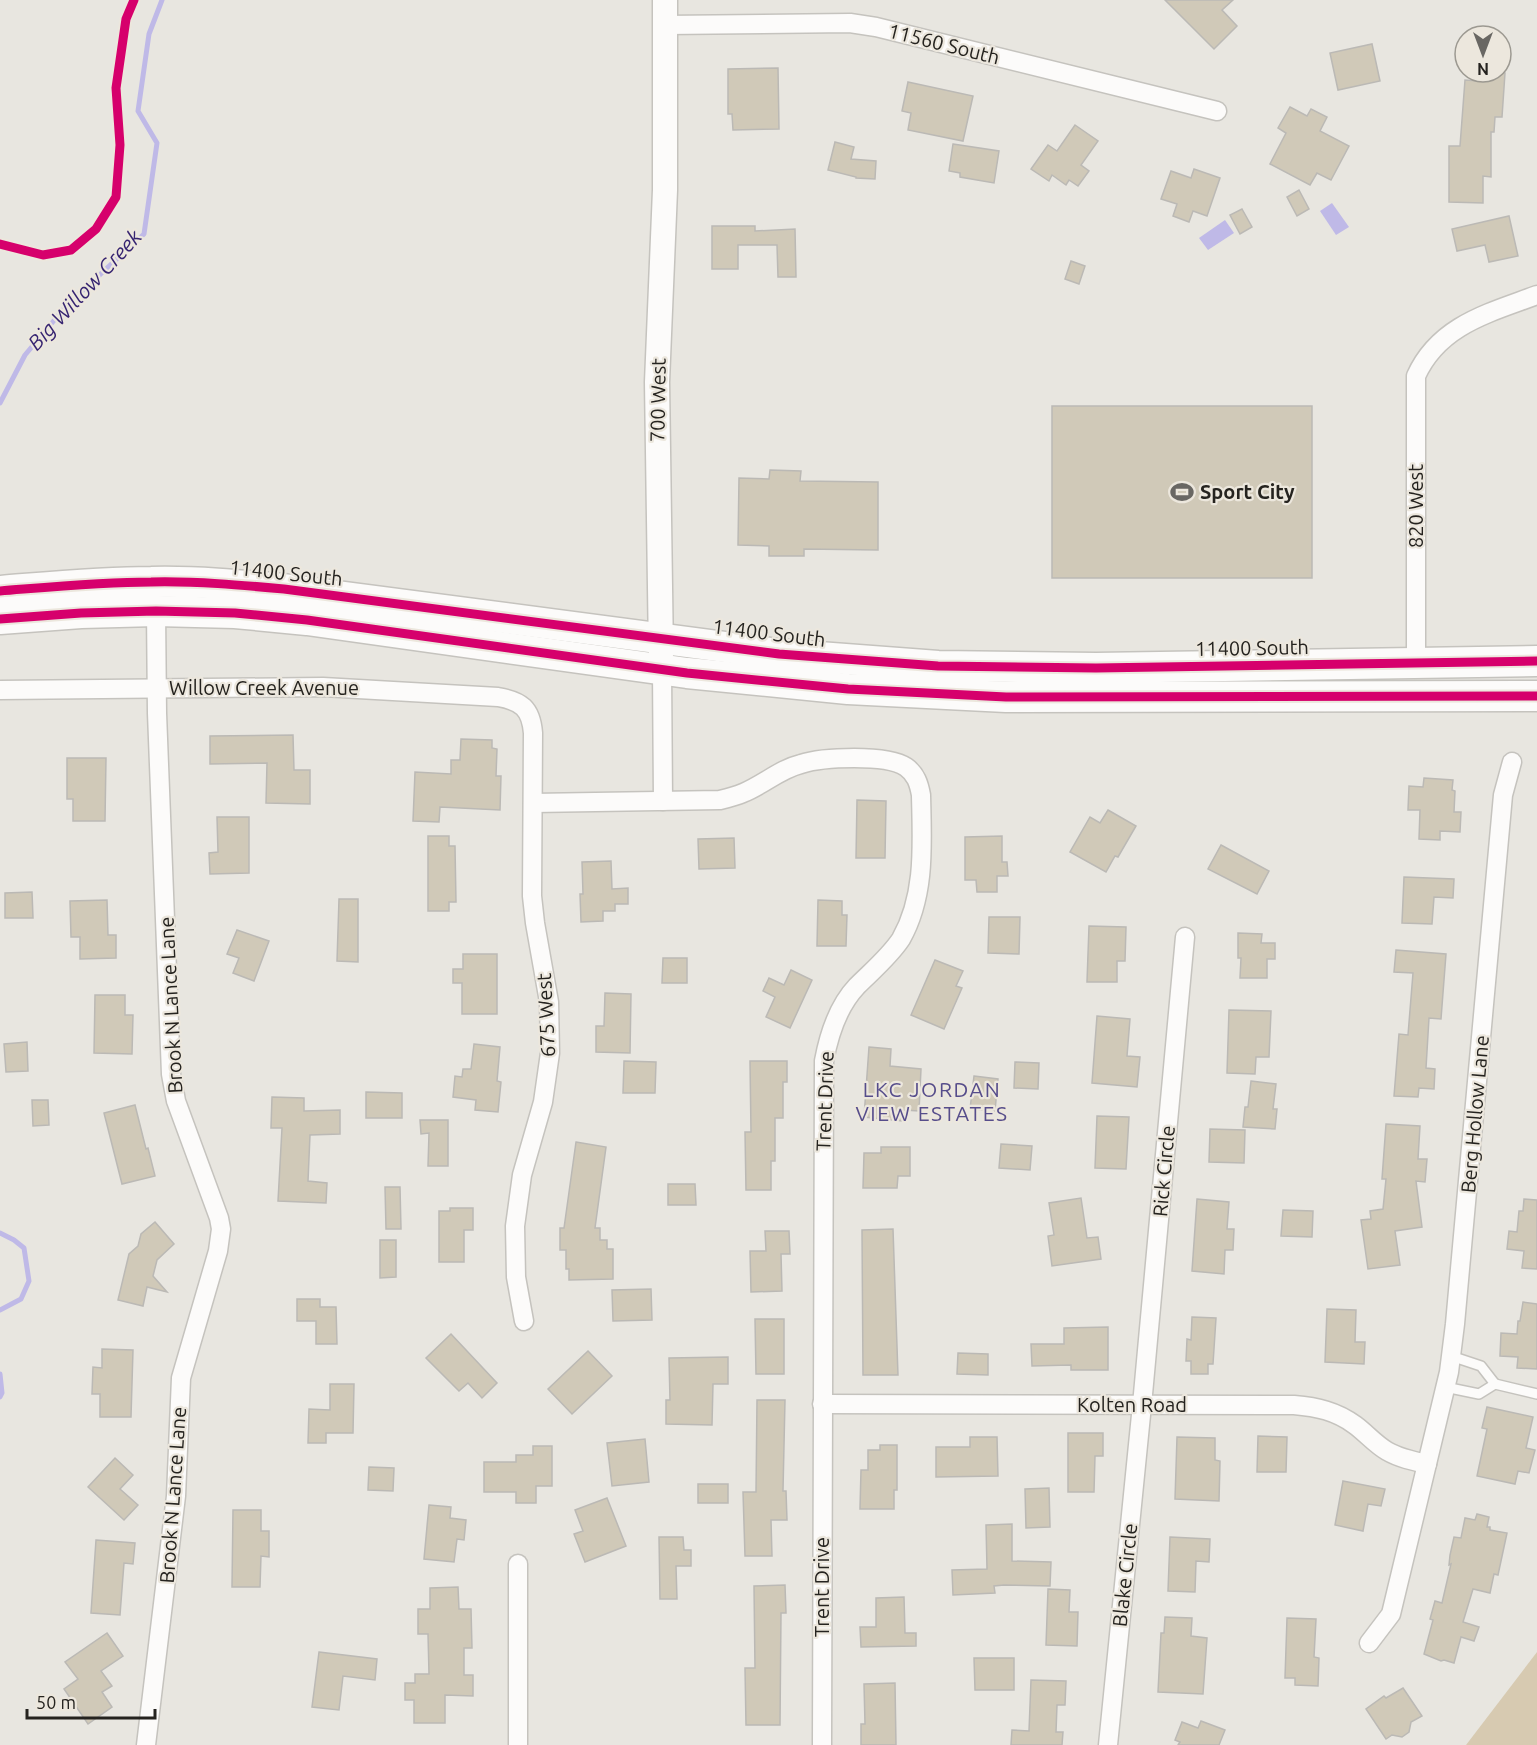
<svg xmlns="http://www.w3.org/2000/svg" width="1537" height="1745" viewBox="0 0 1537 1745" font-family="Ubuntu,sans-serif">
	<rect width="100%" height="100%" fill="#e8e6e0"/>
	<!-- green -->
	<path fill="#d7cab1" d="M1537,1652V1745H1466Z"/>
	<!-- water -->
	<g fill="#bfb9e7">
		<path d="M1332,203L1349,227L1336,235L1320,211Z"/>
		<path d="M1225,220L1234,233L1208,250L1199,238Z"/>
	</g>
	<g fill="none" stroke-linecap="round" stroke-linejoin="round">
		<!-- stream -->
		<g stroke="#bfb9e7" stroke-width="5">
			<path d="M0,403L25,355L67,305L144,234L157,143L138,111L149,34L162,0"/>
			<path d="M0,1233L14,1240L24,1248L29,1281L21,1299L0,1310"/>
			<path d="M0,1374L2,1393L0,1397"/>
		</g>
	</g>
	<!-- building -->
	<g fill="#d0c9b8" stroke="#bbb9b5" stroke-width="1.5">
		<path d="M1165,0H1233L1222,10L1237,26L1214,49Z"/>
		<path d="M1372,44L1380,81L1338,90L1330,53Z"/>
		<path d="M778,68L779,129L733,130L732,114H728V69Z"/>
		<path d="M1480,72L1505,73L1502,117H1495L1494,132H1491V177L1483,176V203L1449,202V146H1460L1465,80L1480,81Z"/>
		<path d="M908,82L973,96L963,141L908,130L911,113L902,111Z"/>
		<path d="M1290,107L1307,116L1311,109L1327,117L1320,131L1349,146L1331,180L1317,173L1310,185L1270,164L1286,133L1278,128Z"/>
		<path d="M1075,125L1098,141L1081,165L1089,171L1078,186L1069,180L1066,185L1052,175L1049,181L1031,169L1048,145L1057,151Z"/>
		<path d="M835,142L854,147L851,159L876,161L875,179L856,178V177L828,170Z"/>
		<path d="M953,144L999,151L994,183L960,177V173L949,171Z"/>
		<path d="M1194,169L1220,178L1207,216L1193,211L1189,222L1173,216L1177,204L1161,199L1171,171L1191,178Z"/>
		<path d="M1299,190L1309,209L1297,216L1287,197Z"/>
		<path d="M1242,209L1252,227L1240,234L1230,215Z"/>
		<path d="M1509,216L1518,256L1489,262L1485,245L1457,251L1452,229Z"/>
		<path d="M712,226H755V231L795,229L796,277H778L777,245H738V269H712Z"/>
		<path d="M1071,261L1085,266L1079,284L1065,279Z"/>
		<rect x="1052" y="406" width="260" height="172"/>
		<path d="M770,470L801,471L800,481L878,482V550L804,549V556H769V546L738,545L739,478L769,479Z"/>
		<path d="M293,735L294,770H310V804L266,803L267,763L210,764V736Z"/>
		<path d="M461,739L492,740V748L497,749L496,776H501L500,810L440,807L439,822L413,821L415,772L451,774V760H460Z"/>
		<path d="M67,758H106L105,821H73V799H67Z"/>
		<path d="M1424,778L1453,780L1452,790L1455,791L1454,812H1461L1460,832L1440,831V840L1419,839L1420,810H1408L1409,786L1423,787Z"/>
		<path d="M857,800L886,801L885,858H856Z"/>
		<path d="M1108,810L1136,826L1118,857L1115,856L1106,872L1070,852L1090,817L1100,823Z"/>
		<path d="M217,817H249V873L210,874L209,853L218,852Z"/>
		<path d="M428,836H449V846H455L456,902H449V911H428Z"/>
		<path d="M1002,836V862H1007L1008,876H997V892H977L976,880H965V837Z"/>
		<path d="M734,838L735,868L699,869L698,839Z"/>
		<path d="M1221,845L1269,871L1257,894L1208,869Z"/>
		<path d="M611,861L612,889L628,888V904H615V911H603V921L581,922L580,894H583L582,862Z"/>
		<path d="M1404,877L1454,879L1453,898L1434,897L1432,924L1402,923Z"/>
		<path d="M32,892L33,918H5V893Z"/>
		<path d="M339,899H358V962L337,961Z"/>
		<path d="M107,900L108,935H116V958L80,959V937H71L70,901Z"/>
		<path d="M818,900L842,901V915H847L846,946H817Z"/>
		<path d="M989,917H1020L1019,954L988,953Z"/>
		<path d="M1089,926L1126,927L1125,961H1117V982H1087Z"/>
		<path d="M237,930L269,941L254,981L233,973L239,958L227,954Z"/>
		<path d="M1238,933L1262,934L1261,943H1275V959H1267V978H1240L1241,958H1238Z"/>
		<path d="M1396,950L1446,954L1441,1019L1429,1018L1426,1068L1435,1069L1434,1089L1419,1088L1418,1097L1394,1096L1399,1034L1408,1035L1413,973L1394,972Z"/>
		<path d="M463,954H497V1014H462V983H453V969H463Z"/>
		<path d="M663,958H687V983H662Z"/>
		<path d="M935,960L963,971L956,986L962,988L944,1029L911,1015Z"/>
		<path d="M791,970L812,980L790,1028L766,1017L775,997L763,991L769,978L784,985Z"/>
		<path d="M605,993L631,994L630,1053L596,1052V1026H604Z"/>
		<path d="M95,995H125V1015H133L132,1054L94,1053Z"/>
		<path d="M1229,1010L1271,1011L1269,1057H1256L1255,1074L1227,1073Z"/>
		<path d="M1097,1016L1130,1019L1127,1056L1140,1057L1137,1087L1092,1083Z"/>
		<path d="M27,1042L28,1071L6,1072L4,1044Z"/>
		<path d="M474,1044L500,1047L497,1081L501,1082L498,1112L475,1110L476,1100L453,1097L455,1076L462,1077L463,1069H471Z"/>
		<path d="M869,1047L891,1049L890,1066L921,1069L919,1111L903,1110L902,1121L864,1117Z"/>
		<path d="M624,1061L656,1062L655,1093H623Z"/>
		<path d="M750,1061H787V1082H783V1118H775V1161H771V1190H746L745,1132H751Z"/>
		<path d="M1015,1062L1039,1063L1038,1089L1014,1088Z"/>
		<path d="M974,1076L998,1079L995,1111L970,1109Z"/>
		<path d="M1251,1081L1276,1084L1273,1109H1277L1275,1129L1243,1127L1245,1107H1248Z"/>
		<path d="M366,1092L402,1093V1118H366Z"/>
		<path d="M272,1097L304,1098V1111L340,1110V1134L310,1135L308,1181L327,1183L326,1203L278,1201L282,1128H271Z"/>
		<path d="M32,1100H48L49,1125L33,1126Z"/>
		<path d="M135,1105L146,1149L148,1148L155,1176L122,1184L104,1113Z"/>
		<path d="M1097,1116L1129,1117L1126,1169L1095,1168Z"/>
		<path d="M420,1120H448V1166H428L429,1133L421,1134Z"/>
		<path d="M1386,1124L1420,1126L1418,1159H1427L1425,1182L1416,1181L1422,1227L1395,1231L1400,1265L1368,1269L1361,1220L1371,1219L1370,1211L1383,1209L1386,1179H1382Z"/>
		<path d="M1210,1129L1245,1130L1244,1163L1209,1162Z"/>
		<path d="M576,1142L606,1147L595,1228H600V1240H607V1249H613V1279L569,1280V1269H566V1250H560V1228H564Z"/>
		<path d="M1001,1144L1032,1146L1030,1170L999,1168Z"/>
		<path d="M881,1147H910V1176H898L897,1188H863L864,1153H881Z"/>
		<path d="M668,1184H695L696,1205H668Z"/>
		<path d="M385,1187H400L401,1229H386Z"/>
		<path d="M1081,1198L1087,1238L1098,1237L1101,1259L1052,1266L1048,1236L1054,1235L1049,1203Z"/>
		<path d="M1197,1199L1229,1202L1227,1229H1234L1233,1250H1225L1224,1274L1192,1271Z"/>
		<path d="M1524,1199L1537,1200V1269L1522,1268L1524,1251L1507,1249L1509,1231L1517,1232L1519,1211H1523Z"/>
		<path d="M450,1208H473V1230H464V1262H439V1211H450Z"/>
		<path d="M1283,1210L1313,1211L1312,1237L1281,1236Z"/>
		<path d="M155,1222L174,1244L157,1260L153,1276L167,1292L147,1287L143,1306L118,1300L129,1254L138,1246L141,1234Z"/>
		<path d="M893,1229L898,1375H863L862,1230Z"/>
		<path d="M765,1231H789L790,1254H781L782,1291L751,1292L750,1251H766Z"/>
		<path d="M380,1240H396V1277L380,1278Z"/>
		<path d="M651,1289L652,1320L613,1321L612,1290Z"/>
		<path d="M297,1299H320V1307H336L337,1344H316V1321H297Z"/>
		<path d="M1523,1302L1537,1304V1369L1517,1368L1518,1357L1500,1356L1501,1333L1517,1334L1518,1321H1520Z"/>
		<path d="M1327,1309L1356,1310L1355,1342H1365L1364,1364L1325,1362Z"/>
		<path d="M1192,1317L1216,1318L1213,1364H1208V1374H1191V1361H1186L1187,1339L1191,1340Z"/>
		<path d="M755,1319H784V1374H756Z"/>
		<path d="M1108,1327V1370H1071V1365L1032,1366L1031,1344H1064V1328Z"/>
		<path d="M451,1334L497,1383L482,1398L468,1383L459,1391L426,1358Z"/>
		<path d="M102,1349L133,1350L131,1417H100V1394H92L93,1367L102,1368Z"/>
		<path d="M588,1351L612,1376L572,1414L548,1389Z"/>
		<path d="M958,1353L988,1354V1375L957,1374Z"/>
		<path d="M728,1357V1384H713L712,1425L666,1424V1400H670L669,1358Z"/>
		<path d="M330,1384H354L353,1433H326V1443H308L309,1409L330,1410Z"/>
		<path d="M757,1400H785L783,1491H786L787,1520H771L772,1556H745L743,1492H756Z"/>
		<path d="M1487,1407L1533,1417L1526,1448L1535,1450L1529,1473L1518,1471L1515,1484L1477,1476L1487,1429L1482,1428Z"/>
		<path d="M1068,1433H1103V1456H1095L1094,1492H1068Z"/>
		<path d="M1258,1436L1287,1437L1286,1472H1257Z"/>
		<path d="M970,1437H997L998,1476L936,1477V1447H970Z"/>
		<path d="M1177,1437L1215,1438V1460L1220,1461L1219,1501L1175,1499Z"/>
		<path d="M645,1439L649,1482L612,1486L607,1443Z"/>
		<path d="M880,1445H897V1490H894V1509H860L861,1470H868V1450H880Z"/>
		<path d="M533,1446H552V1486H536V1503H516V1492H484V1462H516V1455H533Z"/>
		<path d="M115,1458L133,1475L120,1489L138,1505L124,1520L88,1487Z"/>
		<path d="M369,1467L394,1468L393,1491L368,1490Z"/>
		<path d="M1343,1481L1385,1489L1381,1506L1368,1504L1363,1531L1335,1525Z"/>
		<rect x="698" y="1484" width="30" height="19"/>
		<path d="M1049,1488L1050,1527L1026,1528L1025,1489Z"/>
		<path d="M607,1498L626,1546L585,1562L574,1534L583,1531L575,1510Z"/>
		<path d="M429,1505L451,1507L450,1518L466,1520L464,1540L457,1539L454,1562L424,1559Z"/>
		<path d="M233,1510H261V1531H269V1557L261,1556L260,1587H232Z"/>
		<path d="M1477,1514L1489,1517L1487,1527H1490V1530L1507,1533L1498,1575L1494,1574L1490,1593L1473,1589L1463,1622L1479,1627L1474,1641L1461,1637L1454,1663L1444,1660L1441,1661L1424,1654L1433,1620L1430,1619L1435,1601L1442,1603L1451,1564L1449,1565L1450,1555L1454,1537L1461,1538L1465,1518L1475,1520Z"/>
		<path d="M1012,1524V1561L1051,1562L1050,1586L1004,1585L994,1586L995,1593L953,1595L952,1570L987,1569L986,1525Z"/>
		<path d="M659,1537H683L684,1550H691V1566H676L677,1599H660Z"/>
		<path d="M1170,1537L1210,1539L1209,1562L1196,1561L1195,1592L1168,1591Z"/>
		<path d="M96,1540L135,1543L133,1564L124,1563L120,1615L91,1613Z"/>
		<path d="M785,1585L786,1613H781L780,1725H746L745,1668H755L754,1586Z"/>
		<path d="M458,1587L459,1609H471L472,1648H464V1675H473V1696L445,1695V1723H414V1700H405V1683H415V1674H429L428,1634H418V1609H430V1588Z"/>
		<path d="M1048,1589L1070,1590L1069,1612H1078L1077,1646L1046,1645Z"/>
		<path d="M904,1597L905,1633H916V1646L861,1647L860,1627H876V1598Z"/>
		<path d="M1165,1617L1192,1618L1191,1636L1207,1638L1203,1694L1158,1692L1161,1633H1164Z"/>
		<path d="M1287,1618L1316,1619L1314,1657L1319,1658L1318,1686L1295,1685V1678H1285Z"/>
		<path d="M107,1633L123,1656L101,1671L112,1686L102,1692L112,1707L88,1724L64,1689L78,1679L65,1662Z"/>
		<path d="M319,1652L377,1659L375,1680L343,1676L339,1710L312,1707Z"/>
		<path d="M974,1658H1014V1690H975Z"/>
		<path d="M1031,1680L1066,1681L1065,1705H1057L1056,1732H1063L1062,1745H1011L1012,1730L1029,1731Z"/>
		<path d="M895,1683L896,1745H861V1724H865L864,1684Z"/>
		<path d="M1403,1688L1422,1716L1411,1722L1409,1732L1402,1737L1392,1735L1386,1739L1366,1709L1384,1696L1386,1698Z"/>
		<path d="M1201,1721L1225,1730L1219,1745H1178L1180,1742L1175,1740L1182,1722L1198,1728Z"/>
	</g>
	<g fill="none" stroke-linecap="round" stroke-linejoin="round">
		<!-- service casing -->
		<g stroke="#c5c3be" stroke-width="12">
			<g id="service">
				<path d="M1451,1356L1481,1366L1495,1384"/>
				<path d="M1445,1387L1479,1394L1495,1384L1537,1394"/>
			</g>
		</g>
		<!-- minor casing -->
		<g stroke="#c5c3be" stroke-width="21">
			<g id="minor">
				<path d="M665,25L850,23L876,27L1217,111"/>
				<path d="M1416,663V376C1439,325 1489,313 1537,295"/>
				<path d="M662,670L663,801"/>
				<path d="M0,690L323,687L498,697C521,701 531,708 533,733L532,896L535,923L549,1002L550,1053L543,1102L522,1175L515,1226L516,1277L524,1321"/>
				<path d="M533,803L720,800C728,798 736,796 743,793C763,785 780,769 801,764C822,757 887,754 906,767C916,774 919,784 921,795C922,843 926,895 901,939C889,957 872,971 857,986C838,1006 829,1034 824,1061L822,1745"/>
				<path d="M822,1404L1294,1405C1317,1407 1336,1411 1355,1425C1366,1433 1375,1444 1387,1451C1399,1458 1413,1461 1427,1464"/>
				<path d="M518,1564V1745"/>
				<path d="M1369,1643L1391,1614L1449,1372L1455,1324L1503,795L1512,762"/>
				<path d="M146,1745L176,1496L181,1378L218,1251L221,1229L219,1218L176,1101L171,1074L157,713L156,611"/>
				<path d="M1108,1745L1142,1405L1185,937"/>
			</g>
		</g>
		<!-- tertiary casing -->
		<g stroke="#c5c3be" stroke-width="27">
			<path id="tertiary" d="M661,655L657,382L665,190V0"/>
		</g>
		<!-- primary casing -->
		<g stroke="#c5c3be" stroke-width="33">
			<g id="primary">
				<path d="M0,591C50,587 101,582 151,582C196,581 240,585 284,589L779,654L938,666L1096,668L1537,661"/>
				<path d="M0,619L81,613L156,611L235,613L307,620L687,673L848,689L1006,697L1537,696"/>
			</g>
		</g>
		<!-- service -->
		<use href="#service" stroke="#fcfbfa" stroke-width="9"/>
		<!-- minor -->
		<use href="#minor" stroke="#fcfbfa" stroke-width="18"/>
		<!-- tertiary -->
		<use href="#tertiary" stroke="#fcfbfa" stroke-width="24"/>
		<!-- primary -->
		<use href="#primary" stroke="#fcfbfa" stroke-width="30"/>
		<!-- cycleway casing -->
		<g stroke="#ece7dd" stroke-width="13">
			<g id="cycleway">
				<path d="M0,244L43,255L71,250L96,229L116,197L120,145L116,88L126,19L134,0"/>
				<path d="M0,591C50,587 101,582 151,582C196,581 240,585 284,589L779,654L938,666L1096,668L1537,661"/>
				<path d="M0,619L81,613L156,611L235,613L307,620L687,673L848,689L1006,697L1537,696"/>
			</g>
		</g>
		<!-- cycleway -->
		<use href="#cycleway" stroke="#d6006c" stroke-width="9"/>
	</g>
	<!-- icons -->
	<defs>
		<g id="stadium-bare" transform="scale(1.8)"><path d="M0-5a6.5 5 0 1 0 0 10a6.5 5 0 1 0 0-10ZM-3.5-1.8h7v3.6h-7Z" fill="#696763" stroke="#ece7dd" stroke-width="2.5" paint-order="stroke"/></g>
	</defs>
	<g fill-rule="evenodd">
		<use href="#stadium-bare" x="1182" y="492"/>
	</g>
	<g text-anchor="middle" stroke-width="4.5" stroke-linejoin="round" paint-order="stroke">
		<!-- street labels -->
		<g font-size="20" fill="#25231f" stroke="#ece7dd">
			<text transform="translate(944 44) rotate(14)" y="7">11560 South</text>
			<text transform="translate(658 400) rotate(-89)" y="7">700 West</text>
			<text transform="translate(1416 506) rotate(-90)" y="7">820 West</text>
			<text transform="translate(286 573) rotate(6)" y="7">11400 South</text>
			<text transform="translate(769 633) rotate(7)" y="7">11400 South</text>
			<text transform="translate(1252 648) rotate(-1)" y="7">11400 South</text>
			<text x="264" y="695">Willow Creek Avenue</text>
			<text transform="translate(171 1005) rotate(-93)" y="7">Brook N Lance Lane</text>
			<text transform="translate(546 1015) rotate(-93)" y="7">675 West</text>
			<text transform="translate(825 1101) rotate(-88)" y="7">Trent Drive</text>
			<text transform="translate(1475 1114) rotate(-85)" y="7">Berg Hollow Lane</text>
			<text transform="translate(1164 1171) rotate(-85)" y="7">Rick Circle</text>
			<text x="1132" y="1412">Kolten Road</text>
			<text transform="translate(173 1495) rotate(-86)" y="7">Brook N Lance Lane</text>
			<text transform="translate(1125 1575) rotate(-84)" y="7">Blake Circle</text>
			<text transform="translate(822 1587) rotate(-90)" y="7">Trent Drive</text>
		</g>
		<!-- poi labels -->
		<g font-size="20" font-weight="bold" fill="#25231f" stroke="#ece7dd" text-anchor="start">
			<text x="1200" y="499">Sport City</text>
		</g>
		<!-- water labels -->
		<g font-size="21" font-style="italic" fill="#362471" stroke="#ece7dd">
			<text transform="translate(85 290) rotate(-47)" y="7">Big Willow Creek</text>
		</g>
		<!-- neighbourhood labels -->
		<g font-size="21" letter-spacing="1.5" fill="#564d8b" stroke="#ece7dd">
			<text x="932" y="1097">LKC JORDAN<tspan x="932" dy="24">VIEW ESTATES</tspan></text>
		</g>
	</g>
	<!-- north arrow -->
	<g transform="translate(1483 54) rotate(180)"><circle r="28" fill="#ece7dd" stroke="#9c9991" stroke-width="1.5"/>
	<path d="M0-4.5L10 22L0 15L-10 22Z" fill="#696763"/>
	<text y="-9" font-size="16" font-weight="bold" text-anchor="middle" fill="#25231f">N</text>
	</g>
	<!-- scale -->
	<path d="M27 1709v9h128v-9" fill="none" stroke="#25231f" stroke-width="3"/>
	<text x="36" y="1709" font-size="18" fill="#25231f" stroke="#ece7dd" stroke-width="4.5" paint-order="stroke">50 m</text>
</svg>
